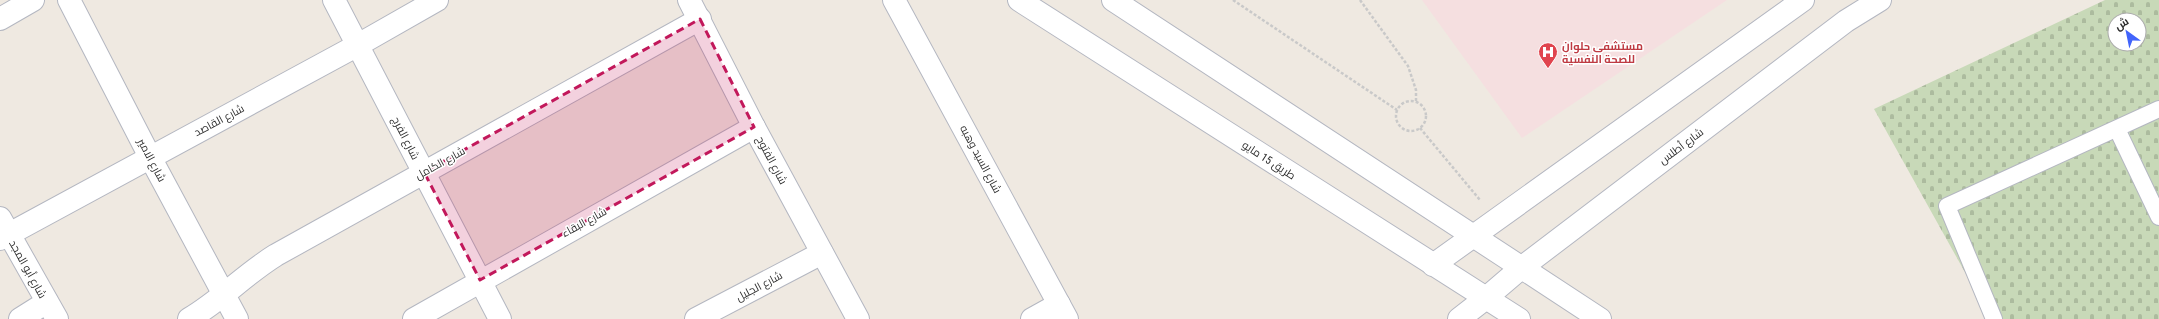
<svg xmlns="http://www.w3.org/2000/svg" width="2159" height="319" viewBox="0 0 2159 319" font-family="'Roboto Condensed',Cairo,sans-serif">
	<defs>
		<pattern id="cemetery-stones" width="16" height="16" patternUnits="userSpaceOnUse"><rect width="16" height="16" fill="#c8d9b8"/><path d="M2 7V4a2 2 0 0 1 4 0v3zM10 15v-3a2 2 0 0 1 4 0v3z" fill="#acbb9e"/></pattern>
	</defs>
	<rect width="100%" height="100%" fill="#efe9e1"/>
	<!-- medical -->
	<path fill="#f5dfe0" d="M1422,0H1727L1522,138Z"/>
	<!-- cemetery -->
	<path fill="url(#cemetery-stones)" fill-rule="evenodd" d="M2105,0H2159V319H1991L1874,109ZM2115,20H2139V44H2115Z"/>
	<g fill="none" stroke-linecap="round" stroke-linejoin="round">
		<!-- service casing -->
		<g stroke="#b4b7c1" stroke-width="18">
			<g id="service">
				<path d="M2117,129L2159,217"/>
				<path d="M1994,319L1947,206L2159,109"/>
			</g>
		</g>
		<!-- minor casing -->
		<g stroke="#b4b7c1" stroke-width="24">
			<g id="minor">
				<path d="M69,0L150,157L237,319"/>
				<path d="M334,0L500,319"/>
				<path d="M689,0L754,127L858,319"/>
				<path d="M894,0L1067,319"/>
				<path d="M0,19L33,0"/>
				<path d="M0,218L57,319"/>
				<path d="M0,239L358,45L437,0"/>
				<path d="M20,319L47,302"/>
				<path d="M189,319C220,301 245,274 276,255L700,19"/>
				<path d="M414,319L754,127"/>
				<path d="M696,319L822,253"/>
				<path d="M1032,319L1059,304"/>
				<path d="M1459,319L1486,298"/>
			</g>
		</g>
		<!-- tertiary casing -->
		<g stroke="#b4b7c1" stroke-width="24">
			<g id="tertiary">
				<path d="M1433,265L1803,0"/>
				<path d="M1486,298L1521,268L1846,21L1880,0"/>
			</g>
		</g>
		<!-- secondary casing -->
		<g stroke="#b4b7c1" stroke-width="24">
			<g id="secondary">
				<path d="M1019,0L1519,319"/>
				<path d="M1113,0L1600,319"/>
			</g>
		</g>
		<!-- path -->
		<g stroke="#c9c9c9" stroke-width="2.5" stroke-dasharray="3 2" stroke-linecap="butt">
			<path d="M1233,0L1397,110"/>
			<path d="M1360,0L1408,66L1416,90V102"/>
			<circle cx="1411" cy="116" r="15"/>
			<path d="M1420,128L1480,200"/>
		</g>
		<!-- service -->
		<use href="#service" stroke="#fff" stroke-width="16"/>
		<!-- minor -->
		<use href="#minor" stroke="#fff" stroke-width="22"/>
		<!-- tertiary -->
		<use href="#tertiary" stroke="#fff" stroke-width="22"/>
		<!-- secondary -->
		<use href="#secondary" stroke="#fff" stroke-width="22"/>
	</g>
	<!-- marked area -->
	<path fill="#c2185b" fill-opacity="0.2" stroke="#c2185b" stroke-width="3" stroke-dasharray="8 5" stroke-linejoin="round" d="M700,19L754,127L480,280L424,172Z"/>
	<!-- icons -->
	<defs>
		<g id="hospital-pin" transform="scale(1)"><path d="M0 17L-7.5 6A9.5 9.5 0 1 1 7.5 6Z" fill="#e0444e" stroke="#fff"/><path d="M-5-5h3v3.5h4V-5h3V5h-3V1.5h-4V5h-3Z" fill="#fff"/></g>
	</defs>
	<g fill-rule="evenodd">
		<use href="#hospital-pin" x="1548" y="52"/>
	</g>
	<g text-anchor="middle" stroke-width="3" stroke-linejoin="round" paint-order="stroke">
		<!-- health labels -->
		<g font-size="11" font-weight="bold" fill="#be3a42" stroke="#fff" text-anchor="start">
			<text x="1562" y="50">مستشفي حلوان<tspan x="1562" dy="13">للصحة النفسية</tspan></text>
		</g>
		<!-- street labels -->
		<g font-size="11" fill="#2e2e2e" stroke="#fff">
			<text transform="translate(219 120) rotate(-28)" y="4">شارع القاصد</text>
			<text transform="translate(406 138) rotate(63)" y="4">شارع الفرج</text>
			<text transform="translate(1681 146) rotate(-37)" y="4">شارع أطلس</text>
			<text transform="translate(981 159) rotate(62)" y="4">شارع السيد وهبه</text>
			<text transform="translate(152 160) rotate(62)" y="4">شارع الامير</text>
			<text transform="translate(772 160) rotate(62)" y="4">شارع الفتوح</text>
			<text transform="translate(1269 160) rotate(33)" y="4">طريق 15 مايو</text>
			<text transform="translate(440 163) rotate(-29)" y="4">شارع الكامل</text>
			<text transform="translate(584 222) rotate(-29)" y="4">شارع البقاء</text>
			<text transform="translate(28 269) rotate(61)" y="4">شارع أبو المجد</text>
			<text transform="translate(759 286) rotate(-28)" y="4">شارع الجليل</text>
		</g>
	</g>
	<!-- north arrow -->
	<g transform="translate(2127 32) rotate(327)"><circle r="19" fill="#ffffff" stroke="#ababab"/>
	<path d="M0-3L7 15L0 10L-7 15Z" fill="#4264fb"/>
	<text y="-6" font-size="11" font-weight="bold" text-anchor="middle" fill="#2e2e2e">ش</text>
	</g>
</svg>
